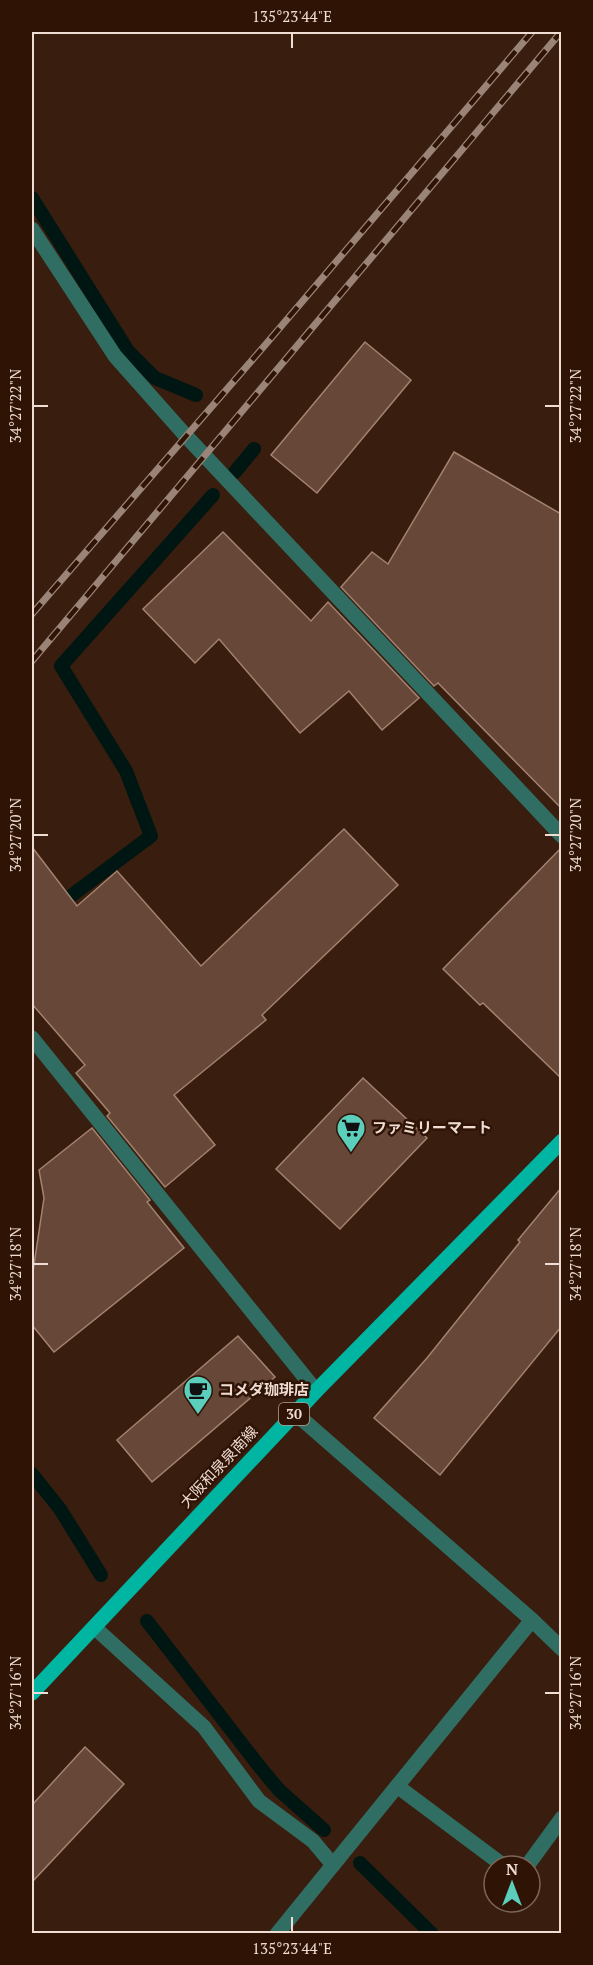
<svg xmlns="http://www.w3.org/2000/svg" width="593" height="1965" viewBox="0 0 593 1965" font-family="'PT Serif','Noto Sans JP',serif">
	<rect width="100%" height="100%" fill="#391e0f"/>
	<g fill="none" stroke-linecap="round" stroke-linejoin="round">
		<!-- stream -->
		<g stroke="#001612" stroke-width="14">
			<path d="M32,198L128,351L155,378L196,395"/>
			<path d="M235,472L254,449"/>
			<path d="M32,925L151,836L126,771L61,666L213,495"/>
			<path d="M32,1474L60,1509L101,1575"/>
			<path d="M147,1621L259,1766L279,1790L324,1830"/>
			<path d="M360,1863L432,1934"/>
		</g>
	</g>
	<!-- building -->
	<g fill="#664738" stroke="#a48270" stroke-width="1.5">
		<path d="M365,342L411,380L317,493L271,455Z"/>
		<path d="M454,452L561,514V808L438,683L434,686L341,587L372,552L388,564Z"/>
		<path d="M223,532L311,621L328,602L419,698L382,730L349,691L300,733L219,639L195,663L143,609Z"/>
		<path d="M344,829L398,885L262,1015L266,1020L174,1095L215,1145L165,1187L107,1116L110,1113L76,1073L85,1065L32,1004V847L77,906L117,871L201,966Z"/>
		<path d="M561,848V1078L483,1003L480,1005L443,969Z"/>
		<path d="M363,1078L427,1138L340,1229L276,1169Z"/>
		<path d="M92,1128L150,1200L147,1202L184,1248L54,1352L32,1325V1278L44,1198L39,1170Z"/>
		<path d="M561,1188V1327L440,1475L374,1418L427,1358L520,1242L518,1240Z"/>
		<path d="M238,1336L275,1377L152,1482L117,1440Z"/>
		<path d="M85,1747L124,1784L32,1882V1805Z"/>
	</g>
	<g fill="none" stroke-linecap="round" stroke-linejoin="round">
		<!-- minor -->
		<g stroke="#306e64" stroke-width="15">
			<path d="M32,229L115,356L186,436L562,836"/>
			<path d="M32,1038L316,1391"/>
			<path d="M295,1413L532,1620L562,1649"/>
			<path d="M94,1627L204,1727L259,1801L313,1841L333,1865L277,1934"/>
			<path d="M397,1786L504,1866"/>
			<path d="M333,1865L532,1620"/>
			<path d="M527,1866L562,1818"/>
		</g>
		<!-- primary -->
		<path stroke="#00b5a2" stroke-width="15" d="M32,1693L316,1391L562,1141"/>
		<!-- rail casing -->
		<g stroke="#9a8377" stroke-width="7">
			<g id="rail">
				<path d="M32,614L266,344L532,32"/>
				<path d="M32,661L561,32"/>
			</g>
		</g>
		<!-- rail -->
		<use href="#rail" stroke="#2f1406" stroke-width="4.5" stroke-dasharray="14" stroke-linecap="butt"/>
	</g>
	<!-- ticks -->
	<path fill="none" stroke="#efdcd3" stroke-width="2" d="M292,33V48M33,406H48M545,406H560M33,835H48M545,835H560M33,1264H48M545,1264H560M33,1693H48M545,1693H560M292,1917V1932"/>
	<!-- icons -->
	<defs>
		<g id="supermarket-pin" transform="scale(1.5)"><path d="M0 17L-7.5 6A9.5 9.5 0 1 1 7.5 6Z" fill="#5bcebc" stroke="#2f1406"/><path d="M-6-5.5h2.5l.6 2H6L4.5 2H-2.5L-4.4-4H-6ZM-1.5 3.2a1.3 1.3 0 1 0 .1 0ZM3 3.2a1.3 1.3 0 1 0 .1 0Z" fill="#111"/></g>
		<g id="cafe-pin" transform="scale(1.5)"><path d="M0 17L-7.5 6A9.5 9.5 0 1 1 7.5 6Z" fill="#5bcebc" stroke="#2f1406"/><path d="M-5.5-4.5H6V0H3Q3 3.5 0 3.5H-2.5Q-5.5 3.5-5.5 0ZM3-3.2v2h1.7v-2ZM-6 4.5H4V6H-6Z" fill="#111"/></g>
	</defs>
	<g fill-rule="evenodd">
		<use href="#supermarket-pin" x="351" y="1128"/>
		<use href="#cafe-pin" x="198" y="1390"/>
	</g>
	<g text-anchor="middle" stroke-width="5" stroke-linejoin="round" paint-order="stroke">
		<!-- shield labels -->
		<rect fill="#2f1406" stroke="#b5a096" stroke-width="1.5" x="279" y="1403" width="30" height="22" rx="4.5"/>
		<g font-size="14" font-weight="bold" fill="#efdcd3">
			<text x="294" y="1419">30</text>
		</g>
		<!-- poi labels -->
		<g font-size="15" font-weight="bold" fill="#efdcd3" stroke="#2f1406" text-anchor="start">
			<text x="372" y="1133">ファミリーマート</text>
			<text x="219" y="1395">コメダ珈琲店</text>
		</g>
		<!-- street labels -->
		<g font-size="15" fill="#efdcd3" stroke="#2f1406">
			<text transform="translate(219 1467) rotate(-47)" y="5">大阪和泉泉南線</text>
		</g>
	</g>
	<!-- border -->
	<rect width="593" height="1965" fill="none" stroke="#2f1406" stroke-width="66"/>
	<!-- north arrow -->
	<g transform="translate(512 1884)"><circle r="28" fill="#2f1406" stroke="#7c6458" stroke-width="1.5"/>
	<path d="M0-4.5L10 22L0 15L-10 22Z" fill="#5bcebc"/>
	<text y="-9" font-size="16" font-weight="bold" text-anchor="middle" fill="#efdcd3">N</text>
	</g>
	<rect x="33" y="33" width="527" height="1899" fill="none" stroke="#efdcd3" stroke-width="2"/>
	<g font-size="15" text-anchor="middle" fill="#efdcd3">
		<text x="292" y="22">135°23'44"E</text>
		<text transform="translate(16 406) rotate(-90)" y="5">34°27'22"N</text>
		<text transform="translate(576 406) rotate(-90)" y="5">34°27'22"N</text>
		<text transform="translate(16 835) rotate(-90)" y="5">34°27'20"N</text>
		<text transform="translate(576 835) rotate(-90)" y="5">34°27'20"N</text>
		<text transform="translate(16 1264) rotate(-90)" y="5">34°27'18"N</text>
		<text transform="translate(576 1264) rotate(-90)" y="5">34°27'18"N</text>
		<text transform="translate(16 1693) rotate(-90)" y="5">34°27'16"N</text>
		<text transform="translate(576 1693) rotate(-90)" y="5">34°27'16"N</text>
		<text x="292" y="1954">135°23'44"E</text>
	</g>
</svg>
